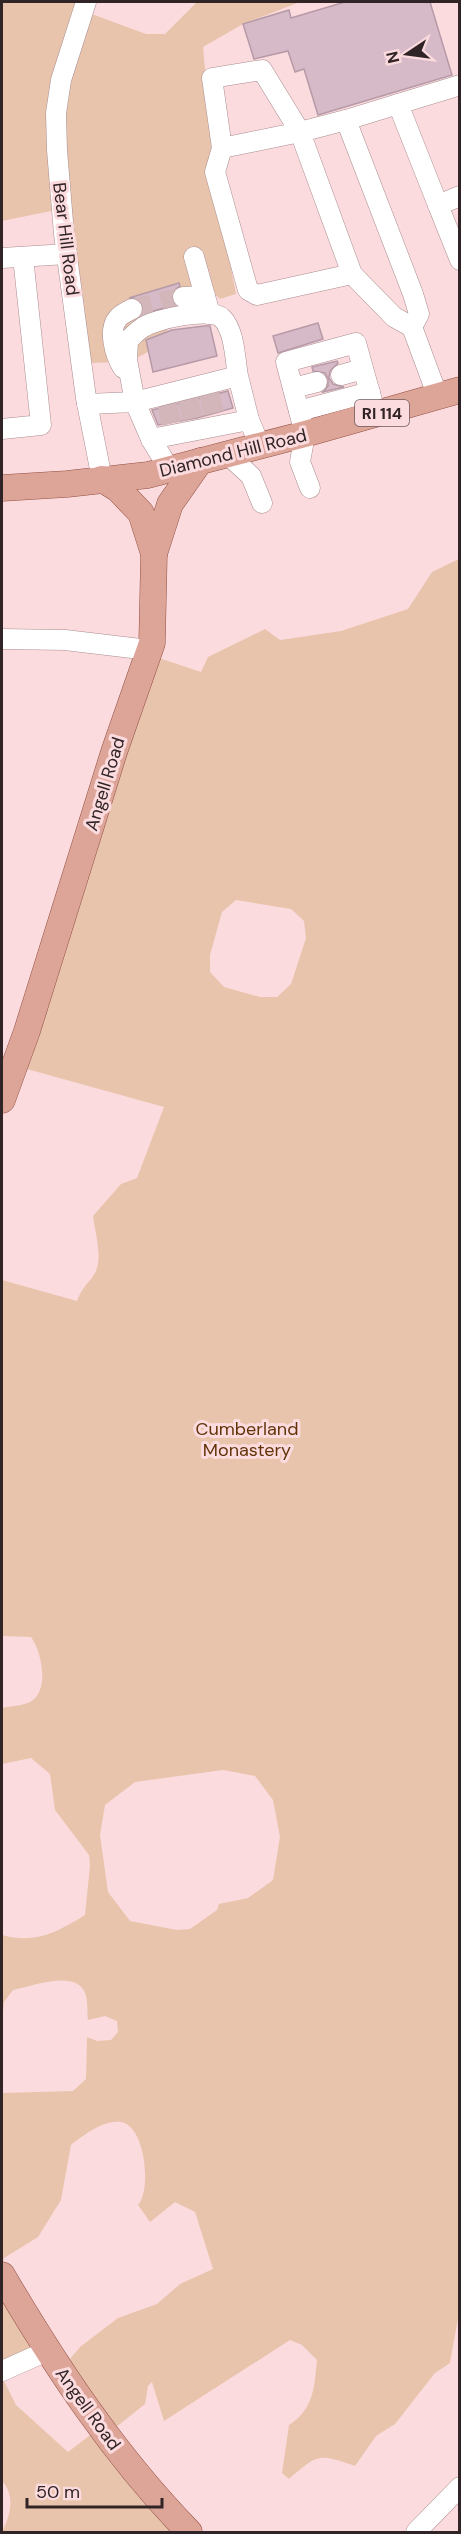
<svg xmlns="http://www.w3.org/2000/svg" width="461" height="2534" viewBox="0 0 461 2534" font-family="'DM Sans',sans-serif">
	<rect width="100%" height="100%" fill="#fcdbde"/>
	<!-- green -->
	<g fill="#e8c4ac" fill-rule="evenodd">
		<path d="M2,2H92L89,13L146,34H165L197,2H300L243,24L203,47L217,197L236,294L220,299L215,294L168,303L167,337C138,362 130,362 91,363L71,212L66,208L2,221Z"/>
		<path d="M459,559L460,2307L450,2363L435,2373L395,2424L376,2436L355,2466C318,2453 318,2454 289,2479L282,2473L289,2425C314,2409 314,2388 317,2360L302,2345L290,2340L164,2421L152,2382L148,2386L145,2404L115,2428L195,2532H2C10,2516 16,2496 2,2481V2377L16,2405L68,2452L102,2426L65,2365L80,2347L118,2318L157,2304L180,2284L213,2269L195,2212L175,2202L150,2222L138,2205C152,2190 145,2125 121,2122C103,2120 84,2135 71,2145L61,2200L38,2237L4,2258L3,2262L42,2327L47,2349L2,2372V2093L73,2091L86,2079L87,2037L97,2041L111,2040L118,2032L117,2021L105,2016L88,2020C87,2013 88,2004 86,1996C79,1968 34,1986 13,1990L4,2002L2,2021V1935C35,1944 56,1933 85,1915L90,1866L89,1855L55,1810L50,1774L31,1758L2,1764V1708C10,1706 22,1706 30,1702C50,1692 42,1652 31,1637L2,1636V1280L77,1301C82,1287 89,1283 95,1273C103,1258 95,1232 93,1216L121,1184L137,1178L164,1107L16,1066L159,658L201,672L208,657L265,629L280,640L341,631L408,609L432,572ZM236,900L291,909L304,921L306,938L291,984L277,997H260L224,987L210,972V955L222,912ZM223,1770L255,1776L273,1800L280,1837L273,1880L248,1898L219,1904L217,1910L190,1929L177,1930L130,1921L108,1892L100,1835L105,1805L135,1782Z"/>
	</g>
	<!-- building -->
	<g fill="#d6bac7" stroke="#b69aa7" stroke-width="1.5">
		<path d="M345,2H430L452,75L318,115L304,69L295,72L288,51L254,59L243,24L289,10L291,18Z"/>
		<path d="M179,283L180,286L172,292L171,298L174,305L143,314L142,303L138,299L129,298Z"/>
		<path d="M318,323L323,339L278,353L273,336Z"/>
		<path d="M204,326H210L217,356L153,372L146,340L172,330Z"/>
		<path d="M337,361L338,363L330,371L329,378L333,384L344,387L323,392L328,386V379L325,373L313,371L312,367Z"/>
		<path d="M228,391L233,408L197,418L158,425L152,410Z"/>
	</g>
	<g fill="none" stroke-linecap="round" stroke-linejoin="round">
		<!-- minor-tunnel -->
		<g stroke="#d3b6b9" stroke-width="20" stroke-dasharray="20 10" stroke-linecap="butt">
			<path d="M132,309L183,297"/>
			<path d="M209,394L214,413"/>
			<path d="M188,399L193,419"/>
			<path d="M167,404L172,424"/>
		</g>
		<!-- minor casing -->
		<g stroke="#a98c8f" stroke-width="21">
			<g id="minor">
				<path d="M86,2L61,80L56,113L57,150L64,234L86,398L102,479"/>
				<path d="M398,104L438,205"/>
				<path d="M346,120L413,294L419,314L412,327"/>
				<path d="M222,148L300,132L262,70L212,78L222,148L215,172L248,290L257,295L352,274"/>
				<path d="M460,196L438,205L460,260"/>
				<path d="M194,257L210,314"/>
				<path d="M2,258L67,254"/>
				<path d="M183,297L205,296"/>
				<path d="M123,368C115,355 107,329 119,317C122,314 128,311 132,309"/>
				<path d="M341,375L363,369"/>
				<path d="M238,376C235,360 235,331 222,318C211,307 154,319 142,328C137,331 133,336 128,340L127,360L135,402L238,376L249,420"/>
				<path d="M293,388L317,382"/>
				<path d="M438,397L412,327L394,317L352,274L300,132L346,120L460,85"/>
				<path d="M87,404L135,402L151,439L169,469"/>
				<path d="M299,411L370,392"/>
				<path d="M2,429L41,425L23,257"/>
				<path d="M151,439L249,420L260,446"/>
				<path d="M227,454L251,476L262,503"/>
				<path d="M310,488L300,462L305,434L286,362L356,343L376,415"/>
				<path d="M2,639L65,640L149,650"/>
				<path d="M2,2371L47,2351"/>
				<path d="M416,2532L460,2487"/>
			</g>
		</g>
		<!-- major casing -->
		<g stroke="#925043" stroke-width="27">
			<g id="major">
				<path d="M2,488L67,484L148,475L305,434L460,390"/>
				<path d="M154,554L170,504L200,461"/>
				<path d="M2,1100L27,1031L114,752L152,643L154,554L141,513L118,489L102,479"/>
				<path d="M2,2275C56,2367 114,2455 189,2532"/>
			</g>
		</g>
		<!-- minor -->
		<use href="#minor" stroke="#fff" stroke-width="20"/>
		<!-- major -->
		<use href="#major" stroke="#dda498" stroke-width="26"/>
	</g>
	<g text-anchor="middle" stroke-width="6" stroke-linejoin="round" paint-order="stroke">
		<!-- shield labels -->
		<rect fill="#fcdbde" stroke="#6d5b5d" stroke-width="1.5" x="355" y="400" width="54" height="26" rx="4.5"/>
		<g font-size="16" font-weight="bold" fill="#302426">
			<text x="382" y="419">RI 114</text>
		</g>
		<!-- street labels -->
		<g font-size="18" fill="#302426" stroke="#fcdbde">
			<text transform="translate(66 239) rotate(83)" y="6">Bear Hill Road</text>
			<text transform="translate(233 453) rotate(-14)" y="6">Diamond Hill Road</text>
			<text transform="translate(105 784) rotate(-73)" y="6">Angell Road</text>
			<text transform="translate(88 2409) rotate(54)" y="6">Angell Road</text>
		</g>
		<!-- park labels -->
		<g font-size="18" fill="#623308" stroke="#fcdbde">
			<text x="247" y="1435">Cumberland<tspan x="247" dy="21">Monastery</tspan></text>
		</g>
	</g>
	<!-- border -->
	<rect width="461" height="2534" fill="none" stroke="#302426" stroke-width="6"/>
	<!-- north arrow -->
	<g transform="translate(407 54) rotate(257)" stroke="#fcdbde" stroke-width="4.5" paint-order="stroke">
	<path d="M0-4.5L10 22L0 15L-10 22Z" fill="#302426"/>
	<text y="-9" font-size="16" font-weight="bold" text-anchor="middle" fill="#302426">N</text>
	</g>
	<!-- scale -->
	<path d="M27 2498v9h135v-9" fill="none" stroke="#302426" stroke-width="3"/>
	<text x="36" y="2498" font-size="18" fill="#302426" stroke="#fcdbde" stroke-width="4.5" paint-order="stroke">50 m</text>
</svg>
